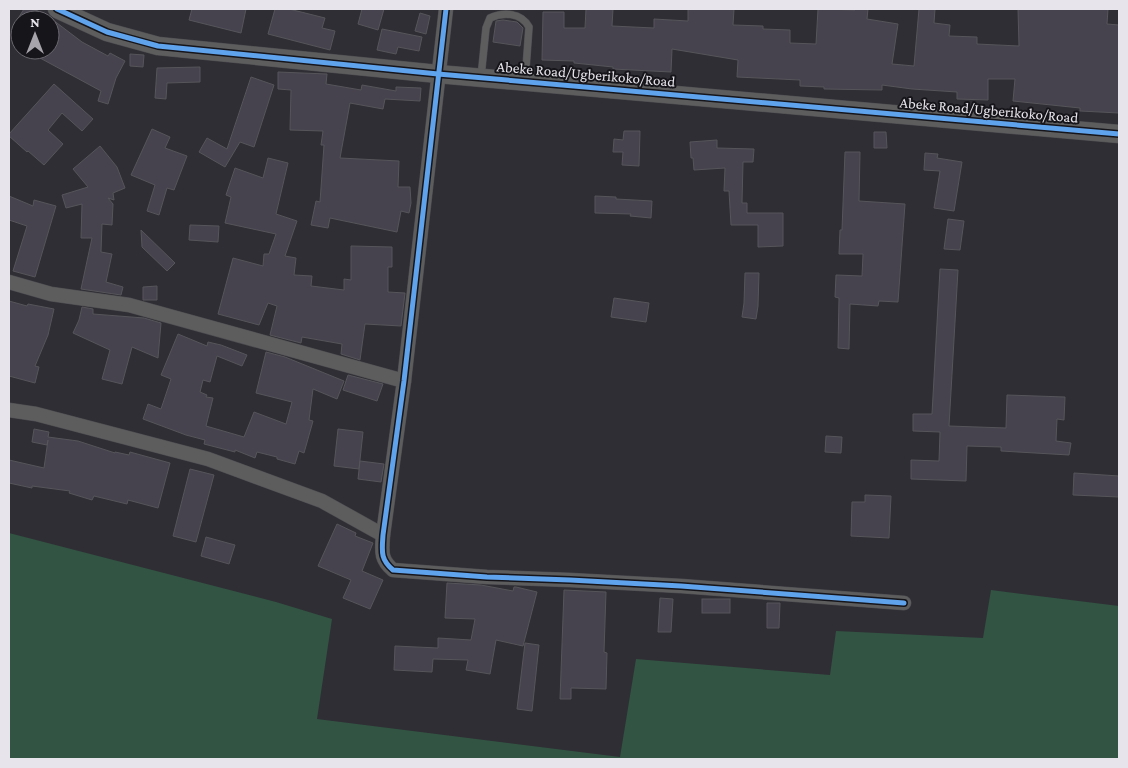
<svg xmlns="http://www.w3.org/2000/svg" width="1128" height="768" viewBox="0 0 1128 768" font-family="'Crimson Pro',serif">
	<rect width="100%" height="100%" fill="#2f2e34"/>
	<!-- green -->
	<path fill="#325443" d="M9,533L276,602L332,619L317,719L620,757L636,659L830,675L836,631L983,638L991,590L1119,606V759H9Z"/>
	<!-- building -->
	<g fill="#46434e" stroke="#56555a">
		<path d="M24,9H34L54,20H53L82,42L108,56L110,53L125,61L116,78L108,104L98,101L101,91L40,58L47,50H50V20H17Z"/>
		<path d="M192,9H246L241,33L189,20Z"/>
		<path d="M275,9H289L325,18L322,28L335,31L330,50L268,34Z"/>
		<path d="M362,9H384L378,30L358,24Z"/>
		<path d="M586,9H613L612,26L654,28V19L688,21V9H734L733,25L763,26V29L790,30V43L816,44L818,9L855,10V9H868L867,19L898,24L892,64L914,66L919,9H935L934,23L950,25L949,36L977,37V44L1019,46L1018,9H1108L1107,24L1119,25V113L1080,111V108L1013,101L1015,79H988V100L957,99V92L912,89L882,85V90L824,89V87L800,86V80L737,77L738,60L672,49L671,72L613,69V67L574,63V61L542,60L543,12H564V28H585Z"/>
		<path d="M420,13L430,16L426,34L415,31Z"/>
		<path d="M503,20L517,22L523,28L520,46L493,42L496,21Z"/>
		<path d="M382,29L422,37L419,51L398,47L396,54L377,50Z"/>
		<path d="M130,54L144,55L143,67L130,66Z"/>
		<path d="M200,67V82L167,83L166,99L155,98L157,68Z"/>
		<path d="M278,72L327,74L326,84L361,90L362,85L396,91V87L421,88L420,101L385,99L383,109L350,103L340,158L399,161L398,187H410L411,203L409,213L401,211L397,232L330,218L328,228L311,225L316,201L320,202L324,145H321L323,131L290,130L291,90L278,89Z"/>
		<path d="M251,77L274,85L254,147L240,142L225,167L199,152L207,138L227,149Z"/>
		<path d="M54,84L93,119L82,131L62,113L48,130L63,144L44,165L28,151L27,152L9,136V134Z"/>
		<path d="M152,129L170,137L165,148L187,156L174,190L167,188L159,215L147,211L155,185L131,175Z"/>
		<path d="M624,131H640L639,166L622,165L623,152H613L614,139L623,140Z"/>
		<path d="M874,132H886L887,148H874Z"/>
		<path d="M717,140V148L754,149L753,162H743L742,203H747V213H783V246L758,247V225H731L729,191H724L725,168L694,170L693,158H691L690,142Z"/>
		<path d="M100,146L117,167L125,188L113,193L114,200L108,198L113,204L112,225L102,224L101,252L112,254L106,282L123,287L121,295L81,289L92,238H81L82,204L66,208L62,195L88,187L73,169Z"/>
		<path d="M845,152H860L859,201L905,204L898,302L879,301L878,306L850,304L849,349L838,348L839,298L835,297L836,275L862,276L863,254H839L840,230H842Z"/>
		<path d="M925,153L938,154L937,158L962,162L954,211L934,208L940,171L924,170Z"/>
		<path d="M268,158L288,163L276,214L297,221L285,256L296,258L294,275L312,276L311,286L344,290V279L351,280V246L392,247V267H388V292L405,293L401,326L365,324L360,360L341,354L342,344L302,337L301,343L270,335L277,306L268,303L259,325L218,314L233,258L263,266L264,254H269L276,234L225,223L231,197L226,195L235,168L263,178Z"/>
		<path d="M9,196L33,206L34,200L56,206L35,277L13,271L27,226L9,220Z"/>
		<path d="M595,196L616,197V199L652,201L651,218L630,216L631,214L595,213Z"/>
		<path d="M948,219L964,221L960,250L944,249Z"/>
		<path d="M190,225L219,226L218,242L189,240Z"/>
		<path d="M141,230L175,263L167,271L142,247Z"/>
		<path d="M940,269L958,270L949,426L1006,428L1007,395L1065,397L1064,420L1057,419L1056,441L1071,443L1069,455L1001,451V447L967,446L966,481L911,479V460L939,461L940,432L913,431V414H932Z"/>
		<path d="M745,273H759L758,306L756,319L742,317L744,303Z"/>
		<path d="M157,286V300H143V287Z"/>
		<path d="M614,298L649,303L646,322L611,317Z"/>
		<path d="M9,301L27,306L28,304L54,309L48,335L35,366L39,367L35,383L9,376Z"/>
		<path d="M82,307L93,309V314L144,318L161,323L158,358L132,347L122,384L102,379L110,350L73,333L79,320Z"/>
		<path d="M178,334L207,346L208,342L221,345L247,355L242,366L217,356L210,382L203,380L200,392L207,395L206,397L213,398L206,426L244,437L254,412L286,424L292,402L256,393L266,352L285,357L344,381L337,399L313,389L309,420L313,421L304,453L299,451L295,464L277,459V457L257,452L255,458L235,450V452L204,444L205,440L186,435L143,419L148,404L161,409L171,379L161,375Z"/>
		<path d="M348,375L383,384L377,401L343,390Z"/>
		<path d="M34,429L49,432L48,437L78,441L115,453V452L129,455L130,452L170,463L158,508L128,500L127,504L94,496L92,500L69,493L70,491L32,486V488L9,483V460L44,468L48,440L47,445L32,442Z"/>
		<path d="M338,429L363,432L359,469L334,466Z"/>
		<path d="M826,436L842,437L841,453L825,452Z"/>
		<path d="M360,461L384,464L381,482L358,479Z"/>
		<path d="M190,469L214,475L196,542L173,536Z"/>
		<path d="M1074,473L1119,476V497L1073,495Z"/>
		<path d="M865,495L891,496L889,538L851,536L852,502H865Z"/>
		<path d="M337,524L356,533L355,536L373,543L362,571L383,580L370,609L343,598L351,580L318,566Z"/>
		<path d="M206,537L235,545L229,564L201,556Z"/>
		<path d="M447,583L481,585L513,591L514,587H516L537,592L523,646L496,640L490,674L466,670L468,660L433,659L432,672L394,670L395,646L438,648V638L471,640L475,619L445,618Z"/>
		<path d="M564,590L606,592L604,652L607,653L606,689L571,688V699H560Z"/>
		<path d="M660,598L673,599L671,632H658Z"/>
		<rect x="702" y="599" width="28" height="14"/>
		<path d="M767,603H780L779,628H767Z"/>
		<path d="M525,643L539,645L532,711L517,709Z"/>
	</g>
	<g fill="none" stroke-linecap="round" stroke-linejoin="round">
		<!-- service casing -->
		<g stroke="#4d4c50" stroke-width="8">
			<path id="service" d="M481,77L486,28L490,18C503,12 521,12 529,27L525,82"/>
		</g>
		<!-- minor casing -->
		<g stroke="#4d4c50" stroke-width="15">
			<g id="minor">
				<path d="M446,9L404,381L383,535C382,551 380,559 393,570L487,577L570,580L681,586L904,603"/>
				<path d="M9,282L51,294L129,305L404,381"/>
				<path d="M9,410L36,414L208,459L322,501L383,535"/>
			</g>
		</g>
		<!-- tertiary casing -->
		<g stroke="#4d4c50" stroke-width="19">
			<path id="tertiary" d="M57,9L107,32L158,46L438,74L1119,134"/>
		</g>
		<!-- service -->
		<use href="#service" stroke="#5d5d5e" stroke-width="7"/>
		<!-- minor -->
		<use href="#minor" stroke="#5d5d5e" stroke-width="14"/>
		<!-- tertiary -->
		<use href="#tertiary" stroke="#5d5d5e" stroke-width="18"/>
		<!-- cycleway casing -->
		<g stroke="#16151a" stroke-width="8">
			<g id="cycleway">
				<path d="M57,9L107,32L158,46L438,74L1119,134"/>
				<path d="M446,9L404,381L383,535C382,551 380,559 393,570L487,577L570,580L681,586L904,603"/>
			</g>
		</g>
		<!-- cycleway -->
		<use href="#cycleway" stroke="#60a3ed" stroke-width="5"/>
	</g>
	<g text-anchor="middle" stroke-width="4" stroke-linejoin="round" paint-order="stroke">
		<!-- street labels -->
		<g font-size="15" fill="#e7e5eb" stroke="#16151a">
			<text transform="translate(586 74) rotate(5)" y="5">Abeke Road/Ugberikoko/Road</text>
			<text transform="translate(989 110) rotate(5)" y="5">Abeke Road/Ugberikoko/Road</text>
		</g>
	</g>
	<!-- border -->
	<rect width="1128" height="768" fill="none" stroke="#e7e5eb" stroke-width="20"/>
	<!-- north arrow -->
	<g transform="translate(35 35)"><circle r="24" fill="#16151a" stroke="#6a686e"/>
	<path d="M0-4L9 19L0 12L-9 19Z" fill="#a7a5ab"/>
	<text y="-8" font-size="14" font-weight="bold" text-anchor="middle" fill="#e7e5eb">N</text>
	</g>
</svg>
